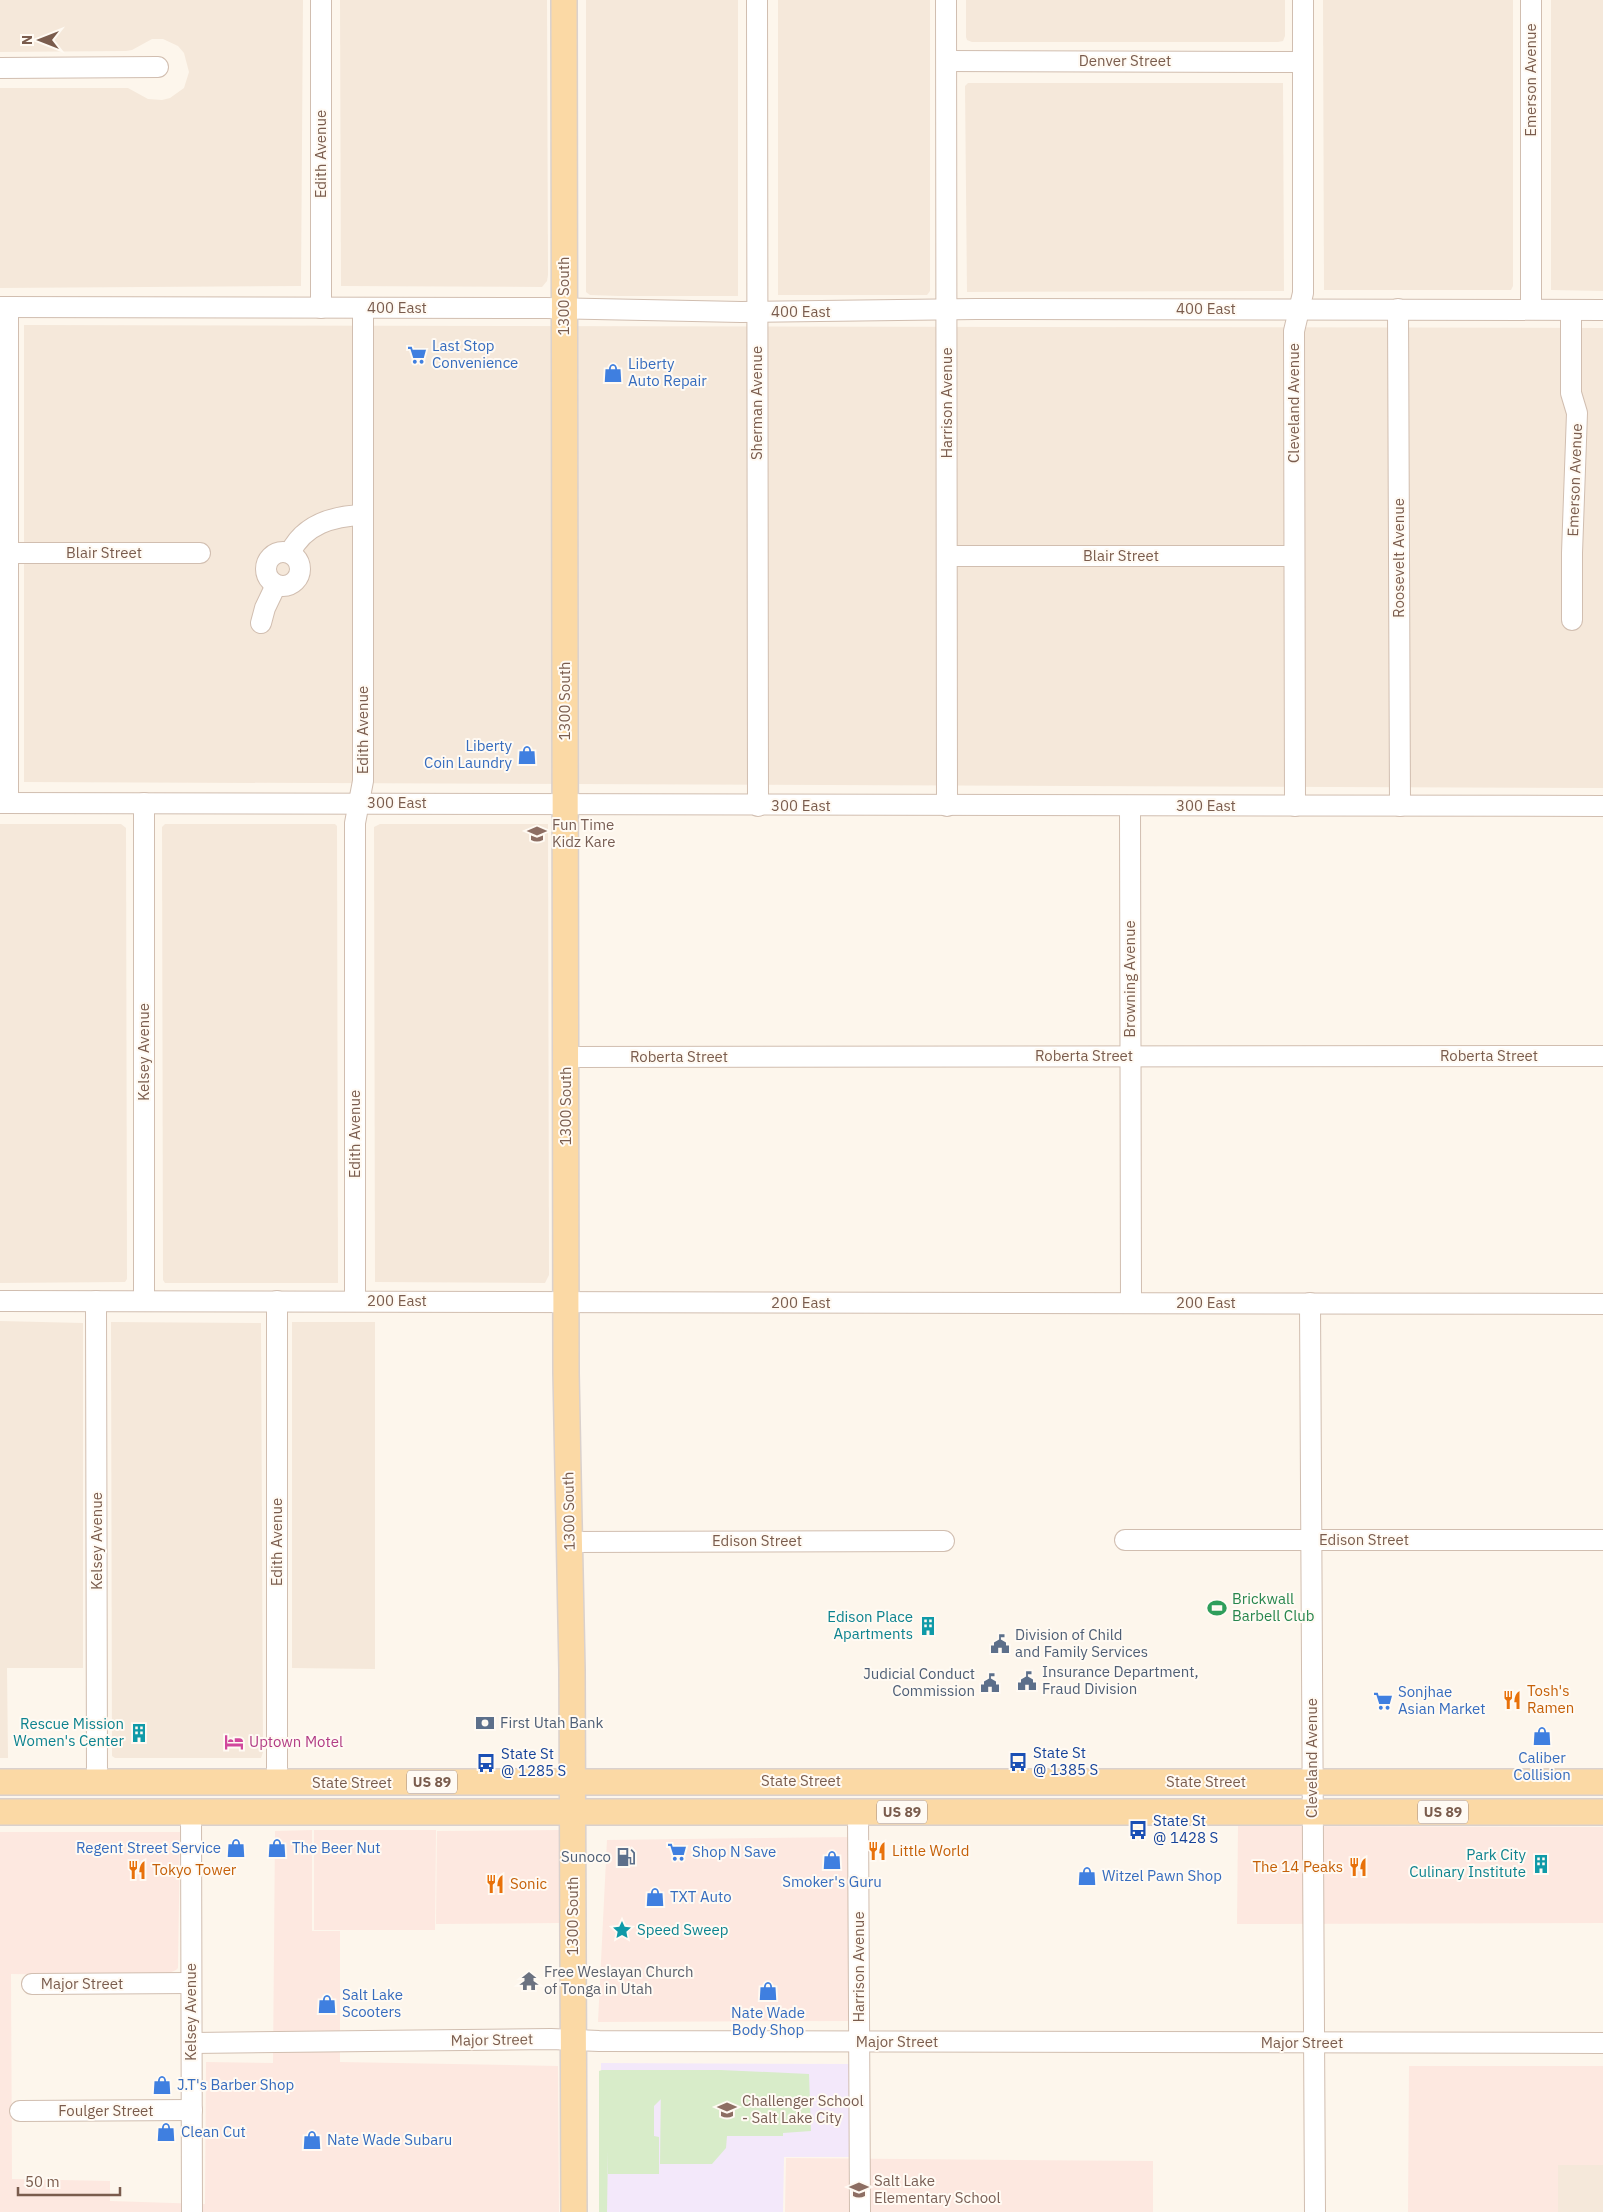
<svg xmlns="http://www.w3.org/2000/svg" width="1603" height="2212" viewBox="0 0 1603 2212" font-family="'IBM Plex Sans',sans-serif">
	<rect width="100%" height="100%" fill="#fdf6ec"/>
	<!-- residential -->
	<g fill="#f5e8da">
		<path d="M0,0H303L301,286L0,288V88H128L148,99L162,100L170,98L184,88L189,72L184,53L178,46L163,39H152L132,50L126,51L0,52Z"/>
		<path d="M340,0H547L548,275L547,281L542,287L341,286Z"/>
		<path d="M586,0H738V296H619L590,295L586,292Z"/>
		<path d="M778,0H930V291L927,295H778Z"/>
		<path d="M966,0H1285V36L1283,41L1278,42H972L967,40L966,37Z"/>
		<path d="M1323,0H1513V286L1511,290H1324Z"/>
		<path d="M1551,0H1603V291L1551,290Z"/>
		<path d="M968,83H1283L1284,291L967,292L965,86Z"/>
		<path d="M24,325L1603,328V788L24,782Z"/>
		<path d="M0,824H121L126,828L127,1279L125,1282L0,1283Z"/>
		<path d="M165,824H335L337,826L338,1283H165L163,1280L162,827Z"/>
		<path d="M380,824H548L549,1275L545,1283L375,1282L374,827Z"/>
		<path d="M0,1321L83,1323V1668H7L8,1758H0Z"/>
		<path d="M111,1322L261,1323L263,1752L261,1758H115L112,1756Z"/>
		<path d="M292,1322H375V1669L292,1668Z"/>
		<rect x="1558" y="2165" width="45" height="47"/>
	</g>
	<!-- commercial -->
	<g fill="#fde8e0">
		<path d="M1238,1826L1603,1827V1923L1237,1924Z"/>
		<path d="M312,1830V1931H340V2062L558,2066L559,2212H0V1832H180L178,1968L176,1970L163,1976L11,1974L12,2179L110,2181V2201L205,2204L206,2062L273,2063L275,1831Z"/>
		<path d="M314,1830H436L435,1930H314Z"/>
		<path d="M559,1830V1923L436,1924L437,1831Z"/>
		<path d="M853,1837L854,2021L598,2022L607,1840Z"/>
		<path d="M1409,2066H1603V2165H1558V2212H1408Z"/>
		<path d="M786,2158L1153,2161V2212H785Z"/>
	</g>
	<!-- education -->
	<path fill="#f3e8fa" d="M601,2063L852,2064V2157H784L783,2212H601Z"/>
	<!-- green -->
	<path fill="#d8ecc9" d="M602,2070H721L809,2074L811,2131L783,2133V2136H727L726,2148L712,2164H660L661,2082V2099L654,2106V2136L659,2137V2174H608V2150L607,2212H599V2071Z"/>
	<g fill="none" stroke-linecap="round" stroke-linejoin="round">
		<!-- minor casing -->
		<g stroke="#d1beb0" stroke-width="22">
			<g id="minor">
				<path d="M321,0V308"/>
				<path d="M757,0L758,806"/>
				<path d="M946,0L947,806"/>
				<path d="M947,61L1303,62"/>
				<path d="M0,68L158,67"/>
				<path d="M0,307L546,308L741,312L976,309L1603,310"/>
				<path d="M1398,309L1400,806"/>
				<path d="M1531,309V0"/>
				<path d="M1571,310V393L1577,413L1572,553V620"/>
				<circle cx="283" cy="569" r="17"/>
				<path d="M8,553H200"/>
				<path d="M290,553C304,524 333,516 363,515"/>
				<path d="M947,556H1294"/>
				<path d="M261,623L265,608L276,585"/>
				<path d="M0,803L1603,806"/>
				<path d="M8,803V307"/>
				<path d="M144,803V1301"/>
				<path d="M1130,806L1131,1303"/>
				<path d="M1295,806L1294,331L1303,293V0"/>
				<path d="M565,1057L1603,1056"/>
				<path d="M0,1301L1603,1304"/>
				<path d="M96,1301L97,1782"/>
				<path d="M355,1301V823L363,781V308"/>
				<path d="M1310,1303L1315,2212"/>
				<path d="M1125,1540H1603"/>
				<path d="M570,1542L944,1541"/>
				<path d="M277,1783V1301"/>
				<path d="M191,1812L192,2212"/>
				<path d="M858,1812L860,2212"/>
				<path d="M32,1984L191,1983"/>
				<path d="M192,2043L551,2039L599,2041L1603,2043"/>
				<path d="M20,2111L192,2110"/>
			</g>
		</g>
		<!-- major casing -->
		<g stroke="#dad1cd" stroke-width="28">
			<g id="major">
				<path d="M564,0L566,1373L572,1670L574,2212"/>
				<path d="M0,1782H1603"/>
				<path d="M0,1812H1603"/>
			</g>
		</g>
		<!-- minor -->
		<use href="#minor" stroke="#fff" stroke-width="20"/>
		<!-- major -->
		<use href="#major" stroke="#fbd9a5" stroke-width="25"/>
	</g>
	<!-- icons -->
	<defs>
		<g id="supermarket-bare" transform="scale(1.5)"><path d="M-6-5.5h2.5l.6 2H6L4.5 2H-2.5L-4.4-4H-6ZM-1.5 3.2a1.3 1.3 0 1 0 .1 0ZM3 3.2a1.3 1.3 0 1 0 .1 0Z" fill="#3f7fe0" stroke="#fffaf3" stroke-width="2.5" paint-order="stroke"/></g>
		<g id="shop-bare" transform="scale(1.5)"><path d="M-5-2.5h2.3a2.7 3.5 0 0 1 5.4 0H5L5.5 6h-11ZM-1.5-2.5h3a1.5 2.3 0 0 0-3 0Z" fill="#3f7fe0" stroke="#fffaf3" stroke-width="2.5" paint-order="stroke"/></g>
		<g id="school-bare" transform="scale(1.5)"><path d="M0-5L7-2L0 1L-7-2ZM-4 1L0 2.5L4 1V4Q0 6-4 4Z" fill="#8d6e63" stroke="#fffaf3" stroke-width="2.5" paint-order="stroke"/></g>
		<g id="stadium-bare" transform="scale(1.5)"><path d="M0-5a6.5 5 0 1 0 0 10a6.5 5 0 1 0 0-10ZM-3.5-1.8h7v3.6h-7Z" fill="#2e9e5b" stroke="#fffaf3" stroke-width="2.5" paint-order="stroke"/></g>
		<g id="building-bare" transform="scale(1.5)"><path d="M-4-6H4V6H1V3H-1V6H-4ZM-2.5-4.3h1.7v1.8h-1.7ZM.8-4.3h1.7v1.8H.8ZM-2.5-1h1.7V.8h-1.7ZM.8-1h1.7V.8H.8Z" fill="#0f9aa8" stroke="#fffaf3" stroke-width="2.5" paint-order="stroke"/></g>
		<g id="civic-bare" transform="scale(1.5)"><path d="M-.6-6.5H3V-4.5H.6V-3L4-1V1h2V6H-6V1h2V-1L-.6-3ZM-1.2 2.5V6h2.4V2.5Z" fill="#5c6f8a" stroke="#fffaf3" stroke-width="2.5" paint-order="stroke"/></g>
		<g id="restaurant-bare" transform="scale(1.5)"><path d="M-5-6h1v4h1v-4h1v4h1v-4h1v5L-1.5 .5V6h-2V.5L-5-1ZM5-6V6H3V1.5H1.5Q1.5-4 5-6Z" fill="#e8710a" stroke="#fffaf3" stroke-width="2.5" paint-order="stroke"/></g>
		<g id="bank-bare" transform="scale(1.5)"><path d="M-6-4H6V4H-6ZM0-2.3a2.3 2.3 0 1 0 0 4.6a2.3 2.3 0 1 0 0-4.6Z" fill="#5c6f8a" stroke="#fffaf3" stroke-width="2.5" paint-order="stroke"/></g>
		<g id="hotel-bare" transform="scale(1.5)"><path d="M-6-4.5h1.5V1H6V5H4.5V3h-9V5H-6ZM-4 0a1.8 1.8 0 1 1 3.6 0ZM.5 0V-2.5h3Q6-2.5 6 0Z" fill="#d1479c" stroke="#fffaf3" stroke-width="2.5" paint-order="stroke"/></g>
		<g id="bus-bare" transform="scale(1.5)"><path d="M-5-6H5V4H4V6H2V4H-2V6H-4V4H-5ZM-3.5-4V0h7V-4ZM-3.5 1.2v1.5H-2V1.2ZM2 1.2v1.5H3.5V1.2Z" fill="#1a4fb4" stroke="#fffaf3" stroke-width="2.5" paint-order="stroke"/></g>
		<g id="fuel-bare" transform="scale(1.5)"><path d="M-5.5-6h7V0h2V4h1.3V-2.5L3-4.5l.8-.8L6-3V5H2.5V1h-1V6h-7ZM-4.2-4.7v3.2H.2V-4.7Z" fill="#5c6f8a" stroke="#fffaf3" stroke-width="2.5" paint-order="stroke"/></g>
		<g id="sight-bare" transform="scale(1.5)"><path d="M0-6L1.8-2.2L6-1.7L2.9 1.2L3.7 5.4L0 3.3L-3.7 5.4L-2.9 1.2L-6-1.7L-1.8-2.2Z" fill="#0f9aa8" stroke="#fffaf3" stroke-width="2.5" paint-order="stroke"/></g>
		<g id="temple-bare" transform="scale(1.5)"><path d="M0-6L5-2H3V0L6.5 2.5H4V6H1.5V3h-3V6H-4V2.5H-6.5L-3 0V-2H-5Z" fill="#6b7280" stroke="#fffaf3" stroke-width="2.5" paint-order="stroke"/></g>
	</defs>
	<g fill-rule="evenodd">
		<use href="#supermarket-bare" x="417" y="355"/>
		<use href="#shop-bare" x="613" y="373"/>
		<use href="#shop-bare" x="527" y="755"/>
		<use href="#school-bare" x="537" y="834"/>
		<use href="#stadium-bare" x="1217" y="1608"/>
		<use href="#building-bare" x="928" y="1626"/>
		<use href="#civic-bare" x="1000" y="1644"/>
		<use href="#civic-bare" x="1027" y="1681"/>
		<use href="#civic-bare" x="990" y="1683"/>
		<use href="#restaurant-bare" x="1512" y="1700"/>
		<use href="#supermarket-bare" x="1383" y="1701"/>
		<use href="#bank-bare" x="485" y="1723"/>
		<use href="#building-bare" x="139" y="1733"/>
		<use href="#shop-bare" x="1542" y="1736"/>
		<use href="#hotel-bare" x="234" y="1742"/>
		<use href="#bus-bare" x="1018" y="1762"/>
		<use href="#bus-bare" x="486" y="1763"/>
		<use href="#bus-bare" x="1138" y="1830"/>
		<use href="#shop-bare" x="236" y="1848"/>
		<use href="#shop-bare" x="277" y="1848"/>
		<use href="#restaurant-bare" x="877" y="1851"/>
		<use href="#supermarket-bare" x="677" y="1852"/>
		<use href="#fuel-bare" x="626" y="1857"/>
		<use href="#shop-bare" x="832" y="1860"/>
		<use href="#building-bare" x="1541" y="1864"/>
		<use href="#restaurant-bare" x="1358" y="1867"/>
		<use href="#restaurant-bare" x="137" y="1870"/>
		<use href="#shop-bare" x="1087" y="1876"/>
		<use href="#restaurant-bare" x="495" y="1884"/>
		<use href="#shop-bare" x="655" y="1897"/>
		<use href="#sight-bare" x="622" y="1930"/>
		<use href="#temple-bare" x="529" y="1981"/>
		<use href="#shop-bare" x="768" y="1991"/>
		<use href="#shop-bare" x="327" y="2004"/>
		<use href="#shop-bare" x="162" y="2085"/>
		<use href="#school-bare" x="727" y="2110"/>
		<use href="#shop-bare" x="166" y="2132"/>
		<use href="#shop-bare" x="312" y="2140"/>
		<use href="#school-bare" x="859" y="2190"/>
	</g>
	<g text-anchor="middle" stroke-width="4" stroke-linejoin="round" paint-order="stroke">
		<!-- shield labels -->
		<g fill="#fffaf3" stroke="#a28b7f" stroke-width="1">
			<rect x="407" y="1770.5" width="50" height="23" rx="4"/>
			<rect x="877" y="1800.5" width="50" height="23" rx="4"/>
			<rect x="1418" y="1800.5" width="50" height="23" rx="4"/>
		</g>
		<g font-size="14" font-weight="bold" fill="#7a5c4d">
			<text x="432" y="1787">US 89</text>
			<text x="902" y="1817">US 89</text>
			<text x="1443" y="1817">US 89</text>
		</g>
		<!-- street labels -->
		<g font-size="15" fill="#7a5c4d" stroke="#fffaf3">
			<text x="1125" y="66">Denver Street</text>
			<text transform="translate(1531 80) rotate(-90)" y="5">Emerson Avenue</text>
			<text transform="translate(321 154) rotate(-90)" y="5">Edith Avenue</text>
			<text transform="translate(564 296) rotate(-90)" y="5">1300 South</text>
			<text x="397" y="313">400 East</text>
			<text x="1206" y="314">400 East</text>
			<text x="801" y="317">400 East</text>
			<text transform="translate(757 403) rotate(-90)" y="5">Sherman Avenue</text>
			<text transform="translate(947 403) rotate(-90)" y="5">Harrison Avenue</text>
			<text transform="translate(1294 403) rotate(-90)" y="5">Cleveland Avenue</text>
			<text transform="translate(1575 480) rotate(-88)" y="5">Emerson Avenue</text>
			<text x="104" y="558">Blair Street</text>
			<text x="1121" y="561">Blair Street</text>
			<text transform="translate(1399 558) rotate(-90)" y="5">Roosevelt Avenue</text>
			<text transform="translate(565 701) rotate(-90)" y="5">1300 South</text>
			<text transform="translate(363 730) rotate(-90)" y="5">Edith Avenue</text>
			<text x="397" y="808">300 East</text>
			<text x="801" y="811">300 East</text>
			<text x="1206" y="811">300 East</text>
			<text transform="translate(1130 979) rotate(-90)" y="5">Browning Avenue</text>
			<text transform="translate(144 1052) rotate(-90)" y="5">Kelsey Avenue</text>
			<text x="1084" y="1061">Roberta Street</text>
			<text x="1489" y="1061">Roberta Street</text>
			<text x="679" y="1062">Roberta Street</text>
			<text transform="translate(566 1106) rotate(-90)" y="5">1300 South</text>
			<text transform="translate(355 1134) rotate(-90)" y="5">Edith Avenue</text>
			<text x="397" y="1306">200 East</text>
			<text x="801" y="1308">200 East</text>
			<text x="1206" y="1308">200 East</text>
			<text transform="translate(569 1511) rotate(-91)" y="5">1300 South</text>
			<text x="1364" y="1545">Edison Street</text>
			<text transform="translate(97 1541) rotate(-90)" y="5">Kelsey Avenue</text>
			<text x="757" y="1546">Edison Street</text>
			<text transform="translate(277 1542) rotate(-90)" y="5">Edith Avenue</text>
			<text transform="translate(1312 1758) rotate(-90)" y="5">Cleveland Avenue</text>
			<text x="801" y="1786">State Street</text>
			<text x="1206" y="1787">State Street</text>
			<text x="352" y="1788">State Street</text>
			<text transform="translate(573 1916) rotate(-90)" y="5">1300 South</text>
			<text transform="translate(859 1967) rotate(-90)" y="5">Harrison Avenue</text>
			<text x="82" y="1989">Major Street</text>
			<text transform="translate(191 2012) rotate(-90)" y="5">Kelsey Avenue</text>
			<text transform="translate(492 2040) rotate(-1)" y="5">Major Street</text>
			<text x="897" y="2047">Major Street</text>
			<text x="1302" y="2048">Major Street</text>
			<text x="106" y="2116">Foulger Street</text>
		</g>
		<!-- shop labels -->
		<g font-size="15" fill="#366cbe" stroke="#fffaf3" text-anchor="start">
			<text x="432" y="351">Last Stop<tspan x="432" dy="17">Convenience</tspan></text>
			<text x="628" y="369">Liberty<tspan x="628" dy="17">Auto Repair</tspan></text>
			<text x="512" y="751" text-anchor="end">Liberty<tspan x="512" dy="17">Coin Laundry</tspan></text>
			<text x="1398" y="1697">Sonjhae<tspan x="1398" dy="17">Asian Market</tspan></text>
			<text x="1542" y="1763" text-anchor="middle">Caliber<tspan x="1542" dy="17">Collision</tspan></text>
			<text x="221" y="1853" text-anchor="end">Regent Street Service</text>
			<text x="292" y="1853">The Beer Nut</text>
			<text x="692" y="1857">Shop N Save</text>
			<text x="1102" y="1881">Witzel Pawn Shop</text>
			<text x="832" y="1887" text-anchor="middle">Smoker's Guru</text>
			<text x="670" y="1902">TXT Auto</text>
			<text x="342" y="2000">Salt Lake<tspan x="342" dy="17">Scooters</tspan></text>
			<text x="768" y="2018" text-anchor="middle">Nate Wade<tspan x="768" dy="17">Body Shop</tspan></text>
			<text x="177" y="2090">J.T's Barber Shop</text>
			<text x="181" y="2137">Clean Cut</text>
			<text x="327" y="2145">Nate Wade Subaru</text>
		</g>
		<!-- education labels -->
		<g font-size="15" fill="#785e54" stroke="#fffaf3" text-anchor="start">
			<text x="552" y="830">Fun Time<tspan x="552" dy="17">Kidz Kare</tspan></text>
			<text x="742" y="2106">Challenger School<tspan x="742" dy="17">- Salt Lake City</tspan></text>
			<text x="874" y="2186">Salt Lake<tspan x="874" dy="17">Elementary School</tspan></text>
		</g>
		<!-- leisure labels -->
		<g font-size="15" fill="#27864d" stroke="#fffaf3" text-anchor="start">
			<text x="1232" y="1604">Brickwall<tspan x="1232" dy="17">Barbell Club</tspan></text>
		</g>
		<!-- culture labels -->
		<g font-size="15" fill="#0d838f" stroke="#fffaf3" text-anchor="end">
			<text x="913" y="1622">Edison Place<tspan x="913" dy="17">Apartments</tspan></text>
			<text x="124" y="1729">Rescue Mission<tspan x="124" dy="17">Women's Center</tspan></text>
			<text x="1526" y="1860">Park City<tspan x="1526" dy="17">Culinary Institute</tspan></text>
			<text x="637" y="1935" text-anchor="start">Speed Sweep</text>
		</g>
		<!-- service labels -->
		<g font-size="15" fill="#4e5e75" stroke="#fffaf3" text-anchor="start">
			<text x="1015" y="1640">Division of Child<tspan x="1015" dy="17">and Family Services</tspan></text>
			<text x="1042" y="1677">Insurance Department,<tspan x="1042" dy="17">Fraud Division</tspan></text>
			<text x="975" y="1679" text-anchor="end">Judicial Conduct<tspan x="975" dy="17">Commission</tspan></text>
			<text x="500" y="1728">First Utah Bank</text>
			<text x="611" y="1862" text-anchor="end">Sunoco</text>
		</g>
		<!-- food labels -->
		<g font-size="15" fill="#c56008" stroke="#fffaf3" text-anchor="start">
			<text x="1527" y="1696">Tosh's<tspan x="1527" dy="17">Ramen</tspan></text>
			<text x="892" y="1856">Little World</text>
			<text x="1343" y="1872" text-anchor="end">The 14 Peaks</text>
			<text x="152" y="1875">Tokyo Tower</text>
			<text x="510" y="1889">Sonic</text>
		</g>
		<!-- hotel labels -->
		<g font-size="15" fill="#b23c85" stroke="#fffaf3" text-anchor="start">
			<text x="249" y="1747">Uptown Motel</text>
		</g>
		<!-- transit labels -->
		<g font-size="15" fill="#164399" stroke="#fffaf3" text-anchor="start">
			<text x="1033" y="1758">State St<tspan x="1033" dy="17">@ 1385 S</tspan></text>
			<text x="501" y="1759">State St<tspan x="501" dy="17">@ 1285 S</tspan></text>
			<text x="1153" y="1826">State St<tspan x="1153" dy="17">@ 1428 S</tspan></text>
		</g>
		<!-- worship labels -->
		<g font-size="15" fill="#5b616d" stroke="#fffaf3" text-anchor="start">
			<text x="544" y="1977">Free Weslayan Church<tspan x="544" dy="17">of Tonga in Utah</tspan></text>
		</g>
	</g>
	<!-- north arrow -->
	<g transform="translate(40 40) rotate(270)" stroke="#fffaf3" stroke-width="4" paint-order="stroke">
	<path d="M0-4L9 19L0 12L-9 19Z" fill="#7a5c4d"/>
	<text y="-8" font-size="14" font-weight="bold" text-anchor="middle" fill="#7a5c4d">N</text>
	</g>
	<!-- scale -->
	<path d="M18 2187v8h102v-8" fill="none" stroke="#7a5c4d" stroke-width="2.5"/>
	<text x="25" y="2187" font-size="15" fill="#7a5c4d" stroke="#fffaf3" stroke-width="4" paint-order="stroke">50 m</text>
</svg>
